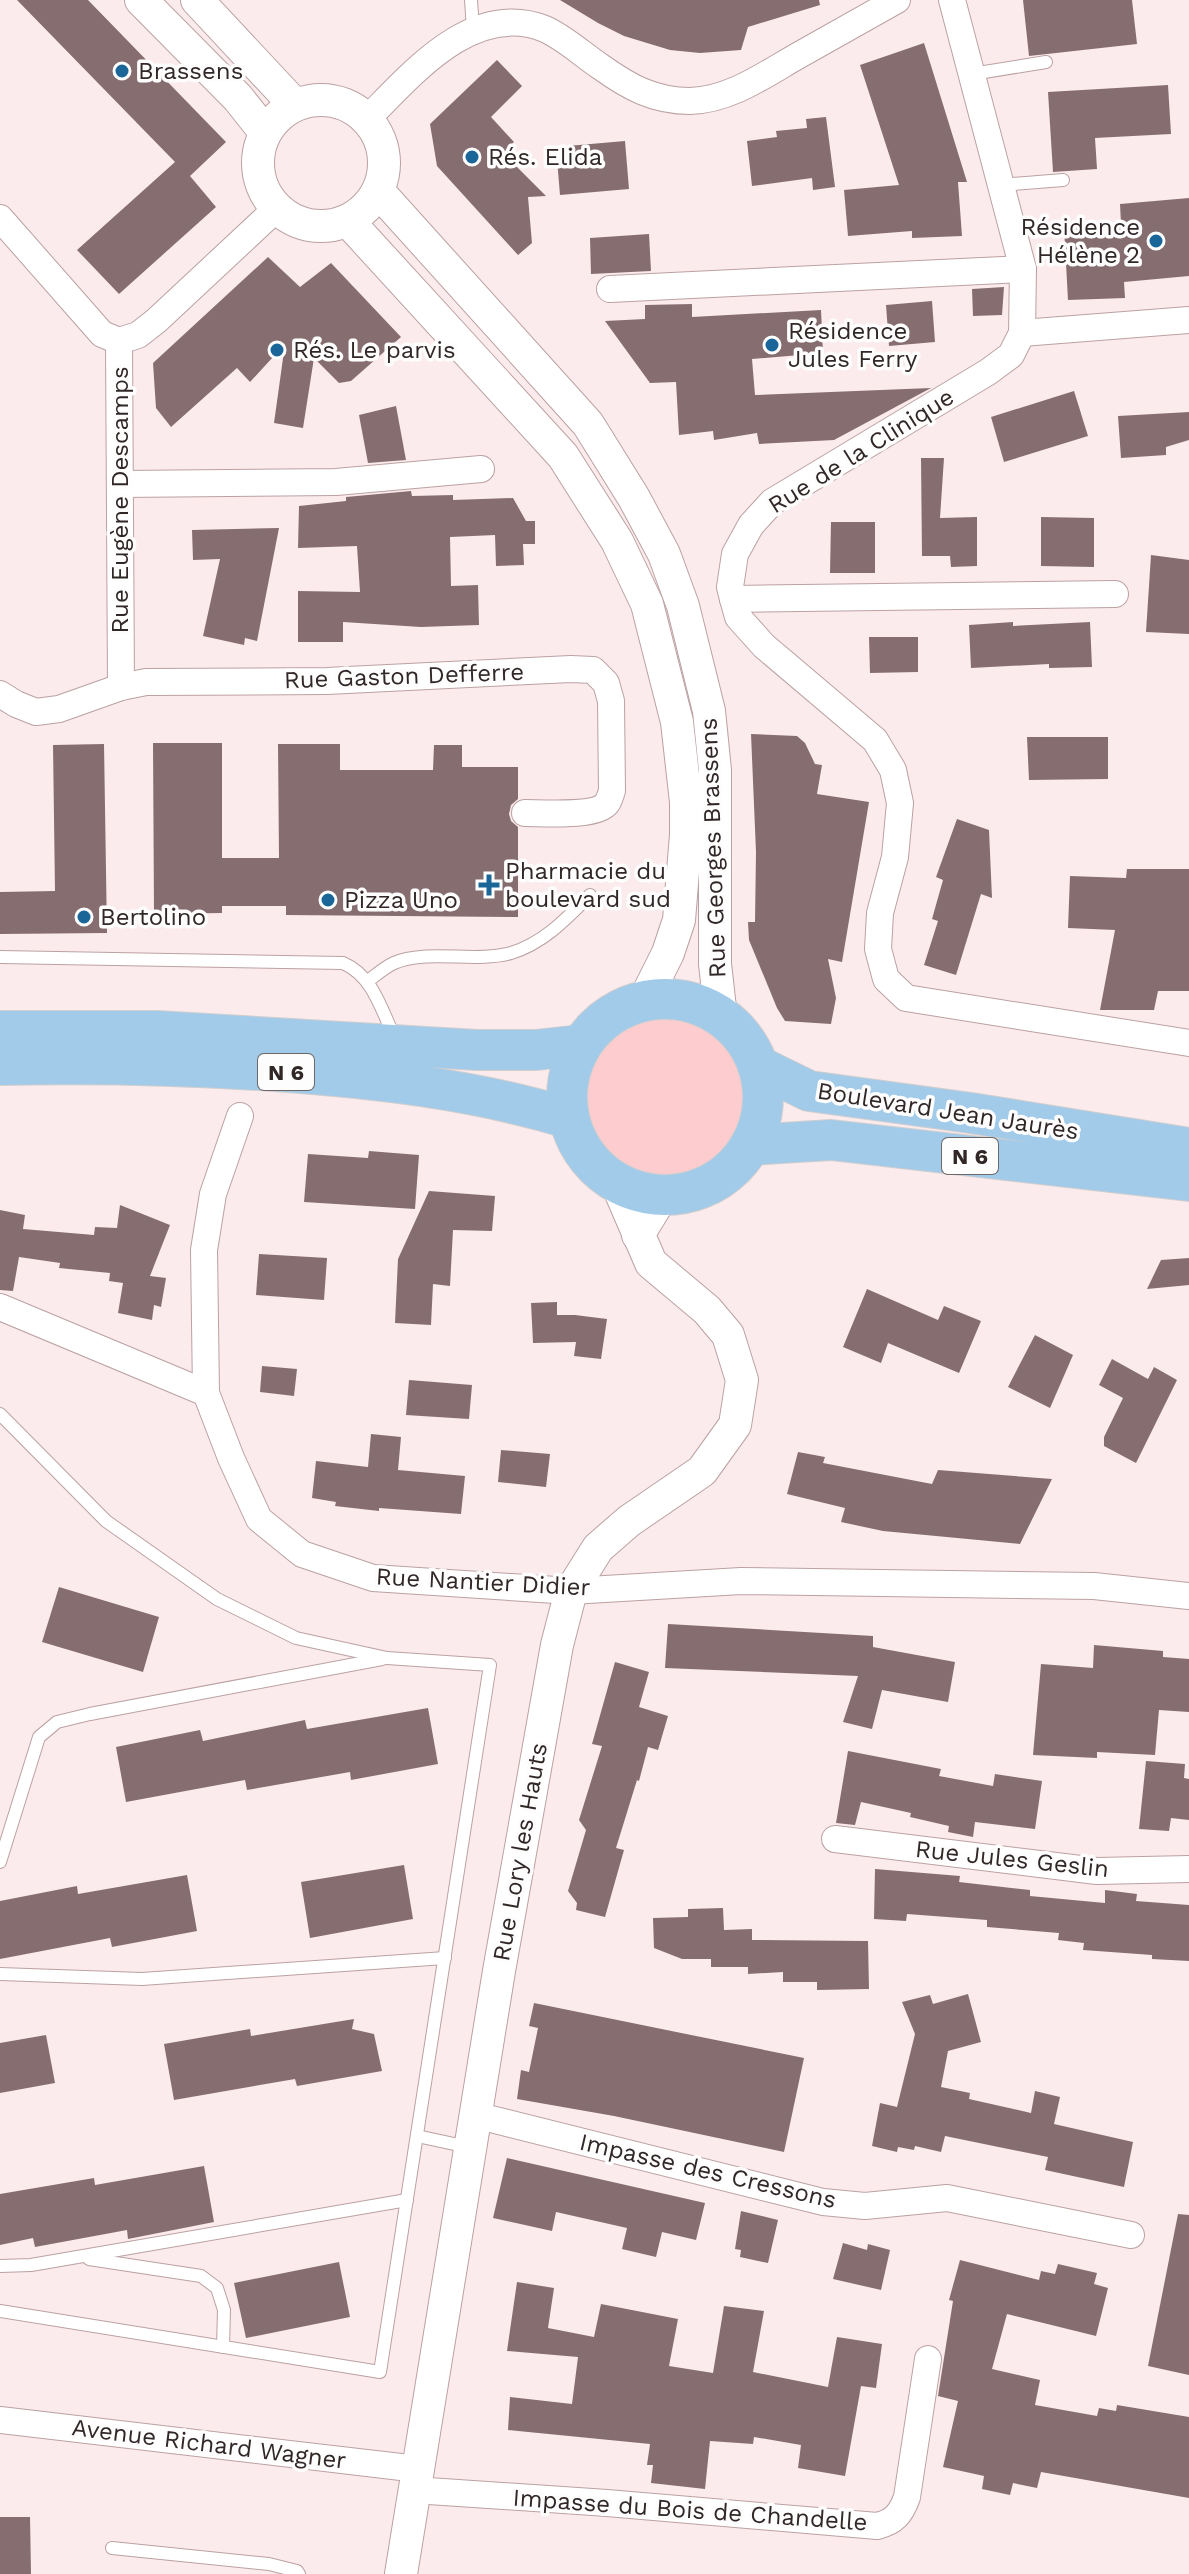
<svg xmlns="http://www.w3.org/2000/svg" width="1189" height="2574" viewBox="0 0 1189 2574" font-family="'Work Sans',sans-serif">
	<rect width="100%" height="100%" fill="#fcebec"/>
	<!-- green -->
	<circle fill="#fccccf" cx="666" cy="1096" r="80"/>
	<!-- building -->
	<g fill="#866e70">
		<path d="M17,0H88L226,142L190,176L216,207L119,294L77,250L175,162Z"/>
		<path d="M560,0H819L820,5L748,27L741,50L700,53L670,50L624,36L598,23Z"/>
		<path d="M1023,0H1132L1137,44L1029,56Z"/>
		<path d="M924,43L967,182H958L962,236L912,238V231L848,236L844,190L899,185L860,65Z"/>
		<path d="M497,60L522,86L491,117L514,142L503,153L546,196L528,197L532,243L518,255L437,166L430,124Z"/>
		<path d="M1168,85L1171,134L1095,138L1097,169L1053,172L1048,92Z"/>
		<path d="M826,117L835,187L813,190L812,178L752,186L747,141L777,137L776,131L807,128L806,119Z"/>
		<path d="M625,141L629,189L560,195L556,147Z"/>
		<path d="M1189,198V276L1124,282L1125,298L1068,300L1064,227L1121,224L1120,204Z"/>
		<path d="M649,234L651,271L591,274L590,238Z"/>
		<path d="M268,257L300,287L331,263L401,337L351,381L339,383L314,358L303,428L274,423L285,344L250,382L237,368L171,427L156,408L153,363Z"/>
		<path d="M1004,287L1002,315L973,316L972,289Z"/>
		<path d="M932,301L935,342L889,346L886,305Z"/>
		<path d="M692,304V317L821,310L823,353L752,359L755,395L931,388L834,440L759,444L757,433L714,440L713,431L679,435L676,382L650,383L605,321L645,319V305Z"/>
		<path d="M1074,391L1088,436L1004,462L991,417Z"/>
		<path d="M396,406L406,460L368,463L359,415Z"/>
		<path d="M1189,412V440L1166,447V455L1121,458L1118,416Z"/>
		<path d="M921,458H944L940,518L977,517V566L951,567L950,556H922Z"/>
		<path d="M411,491L412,496L453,495V500L513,498L526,521H535V544H523L524,565L496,566L495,535L450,537L451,586L478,585L479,625L421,627L343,622V642H298V591L360,592L357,546L298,548L299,506L346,501V497Z"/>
		<path d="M1041,517L1094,518V567L1041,566Z"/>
		<path d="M831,522H875V573H830Z"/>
		<path d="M279,528L257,641L245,638L244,645L203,636L220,559L193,560L192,530Z"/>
		<path d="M1151,555L1189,560V634L1146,632Z"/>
		<path d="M1013,622V626L1090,622L1092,667L1049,668V664L971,668L969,625Z"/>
		<path d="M869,637H918V672L870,673Z"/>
		<path d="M751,734L797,736L805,743L815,764L822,765L817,794L869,802L842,962L828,959L836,998L831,1024L785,1021L777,1008L749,940L748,922H755L756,852Z"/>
		<path d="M1027,737H1108V779L1029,780Z"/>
		<path d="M153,743H222V858H279L278,744H340V770H433L434,745H462V767H518V799L511,805L509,814L511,821L518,827V917L286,915V906H222V913L154,914Z"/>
		<path d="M104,744L107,933L0,934V892L55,891L53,745Z"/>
		<path d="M957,819L989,830L992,898L981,894L956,975L924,965L938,921L932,919L943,880L936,877Z"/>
		<path d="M1127,869H1189V991H1158L1154,1010H1100L1115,930L1068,928L1070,876L1126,878Z"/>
		<path d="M369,1151L419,1155L415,1209L304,1202L308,1154L368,1158Z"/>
		<path d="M429,1191L495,1196L492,1231L453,1230L450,1286L433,1284L431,1325L395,1323L398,1259Z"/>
		<path d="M120,1205L170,1225L150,1276L166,1278L161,1307L154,1305L152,1320L118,1313L123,1283L109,1281L110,1273L59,1268L60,1263L19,1257L13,1291L0,1290V1210L25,1215L23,1229L94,1235L95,1227L117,1228Z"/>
		<path d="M259,1254L327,1258L324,1300L256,1295Z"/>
		<path d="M1189,1258V1285L1147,1289L1161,1260Z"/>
		<path d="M867,1289L938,1320L944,1306L981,1321L959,1373L888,1343L881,1363L843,1347Z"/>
		<path d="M557,1302V1315H575L607,1319L601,1359L574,1356L576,1342L533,1343L531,1303Z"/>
		<path d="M1035,1335L1073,1355L1050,1408L1008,1387Z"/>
		<path d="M1112,1359L1148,1379L1154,1367L1177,1380L1136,1463L1104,1446V1437L1123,1398L1099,1385Z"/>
		<path d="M262,1366L297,1369L294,1396L260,1392Z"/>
		<path d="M409,1380L472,1385L469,1419L406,1415Z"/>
		<path d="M371,1434L401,1437L398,1470L465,1476L461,1514L379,1508V1511L335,1506L336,1502L312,1498L316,1461L368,1467Z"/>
		<path d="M501,1450L550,1454L546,1487L498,1482Z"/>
		<path d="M798,1452L825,1457L823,1463L932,1484L938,1470L1052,1479L1020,1544L883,1531L841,1522L845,1508L787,1494Z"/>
		<path d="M59,1587L159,1617L143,1672L42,1642Z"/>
		<path d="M668,1624L873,1636V1647L955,1662L948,1702L882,1690L872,1729L843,1722L858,1676L665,1668Z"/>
		<path d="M1094,1645L1163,1651V1657L1189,1659V1712L1159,1710L1155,1755L1097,1752V1758L1033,1755L1041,1664L1093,1668Z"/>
		<path d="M615,1662L649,1672L639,1707L668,1716L658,1750L648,1747L639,1781L637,1780L616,1848L624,1850L605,1917L576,1910L577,1903L568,1891L586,1830L579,1820L602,1746L592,1744Z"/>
		<path d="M428,1708L438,1764L351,1780L350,1772L247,1790L245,1780L126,1802L116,1747L200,1730L203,1741L305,1720L307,1729Z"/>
		<path d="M848,1751L941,1769L939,1776L993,1786L995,1774L1042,1781L1035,1829L975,1822L973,1837L948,1832L949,1826L910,1817L911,1813L861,1802L855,1825L836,1823Z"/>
		<path d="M1146,1761L1185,1764L1184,1778L1189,1779V1820L1171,1818L1169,1831L1139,1829Z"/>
		<path d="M404,1865L413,1919L310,1938L301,1882Z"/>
		<path d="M875,1869L960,1876L959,1882L1030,1890V1896L1105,1903V1890L1137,1894L1136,1901L1189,1905V1961L1152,1959V1955L1083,1950L1084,1943L1058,1940L1059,1933L987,1927V1920L907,1914L906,1921L874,1919Z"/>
		<path d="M187,1875L197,1931L112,1947L110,1938L0,1959V1901L77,1886L78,1894Z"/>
		<path d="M723,1908L724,1930L752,1929V1940L868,1941L869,1989L817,1990V1982H783V1972L748,1974V1967H711V1959H682L654,1948L653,1918L688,1917V1909Z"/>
		<path d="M968,1994L981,2042L948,2051L941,2087L970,2093L969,2099L1031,2113L1035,2091L1060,2097L1054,2124L1133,2142L1124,2187L1045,2170L1048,2157L945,2136L941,2152L915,2146L914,2150L898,2147L897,2152L872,2146L880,2103L897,2107L915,2034L902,2002L930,1995L933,2004Z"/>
		<path d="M534,2003L804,2058L784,2152L614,2116L517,2099L521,2070L529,2072L538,2028L529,2026Z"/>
		<path d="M354,2019L352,2029L374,2034L382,2071L297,2086L295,2079L174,2100L164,2044L250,2029L251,2036Z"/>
		<path d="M46,2035L55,2083L0,2093V2043Z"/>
		<path d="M507,2158L705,2203L696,2240L662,2232L656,2257L622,2249L627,2228L556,2212L552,2231L493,2218Z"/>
		<path d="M204,2166L214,2222L128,2239L127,2230L35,2247L33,2238L0,2245V2194L94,2178L95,2185Z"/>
		<path d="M741,2211L778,2220L768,2263L740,2257L741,2250L735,2249Z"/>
		<path d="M1178,2214L1189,2215V2375L1148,2366Z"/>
		<path d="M843,2243L867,2250L868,2244L890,2250L881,2290L833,2279Z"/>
		<path d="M960,2260L1039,2280L1041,2271L1055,2274L1058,2264L1097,2273L1094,2284L1108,2288L1096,2336L1007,2314L992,2369L1040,2380L1035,2405L1097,2416L1099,2408L1116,2411L1117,2405L1189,2417V2498L1041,2472L1037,2488L1013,2483L1010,2495L982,2489L984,2476L943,2467L958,2401L938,2396L953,2301L949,2300Z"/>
		<path d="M339,2262L350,2317L246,2338L234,2283Z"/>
		<path d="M517,2282L554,2288L548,2328L594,2337L601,2304L678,2319L669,2366L713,2373L724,2306L764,2311L753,2372L828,2387L837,2337L882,2344L876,2388L861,2386L845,2476L798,2468L801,2445L754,2437L753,2444L710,2441L705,2489L651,2483L653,2465H647L650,2444L508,2430L510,2397L572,2404L578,2357L507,2351Z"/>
		<path d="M0,2517H30L31,2574H0Z"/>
	</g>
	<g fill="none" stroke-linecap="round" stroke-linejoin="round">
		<!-- service casing -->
		<g stroke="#bba1a2" stroke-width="14">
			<g id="service">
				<path d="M471,0L473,29"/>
				<path d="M972,74L1046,62"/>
				<path d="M1001,185L1063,180"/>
				<path d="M0,957L343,963C373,976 381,1009 394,1036"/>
				<path d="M368,981C376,975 385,967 394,963C426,949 475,963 511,953C544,943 567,918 590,895"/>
				<path d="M0,1414L106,1521L217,1599L296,1638L387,1658L490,1665L380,2372L0,2311"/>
				<path d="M0,1862L39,1737L57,1722L90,1714L382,1659"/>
				<path d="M0,1974L142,1979L445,1958"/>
				<path d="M417,2136L468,2147"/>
				<path d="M89,2259L201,2276L217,2288L224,2310L223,2347"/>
				<path d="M0,2266L31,2265L407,2200"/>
				<path d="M112,2548L269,2564L297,2571L299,2574"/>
			</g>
		</g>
		<!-- minor casing -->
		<g stroke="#bba1a2" stroke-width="28">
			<g id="minor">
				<path d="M952,0L1023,269L1022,333L1011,355L988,372L772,502L751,525L735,554L730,587L733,599L738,617L764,646L875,740L893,770L900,803L895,857L880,913L878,949L886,979L906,998L1189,1043"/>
				<path d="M367,119C412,74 473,0 545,29C565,38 583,55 601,67C629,87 654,101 690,101C731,100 767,73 801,54C833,36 865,18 897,0"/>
				<path d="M0,218L102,334L119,341"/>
				<path d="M610,289L1023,269"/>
				<path d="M1022,333L1189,320"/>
				<path d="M119,341L121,687"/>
				<path d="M119,341L138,335L156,321L276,209"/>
				<path d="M121,484L336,482L481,469"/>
				<path d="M733,599L1115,594"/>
				<path d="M0,694L16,704L36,712L59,709L121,687L146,682L327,681L571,669L593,670L606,683L611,701L612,791C611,793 609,801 607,803C597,817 543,813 525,813"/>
				<path d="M240,1116L213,1194L204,1250L206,1393L231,1458L259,1519L302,1554L373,1578L571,1591L741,1581L1094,1586L1189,1596"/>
				<path d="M0,1307L206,1393"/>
				<path d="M835,1839L1097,1871L1189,1869"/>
				<path d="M475,2115L823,2202L865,2206L947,2198L1131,2235"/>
				<path d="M0,2420L418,2469"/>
				<path d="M414,2490L607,2503L877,2526C894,2522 901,2514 907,2497L928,2359"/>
			</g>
		</g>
		<!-- tertiary casing -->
		<g stroke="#bba1a2" stroke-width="34">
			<g id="tertiary">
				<path d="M141,0L238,98L265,132"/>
				<path d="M197,0L295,105"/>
				<circle cx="321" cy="163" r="63"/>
				<path d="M378,191L588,424L634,498L664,554L683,606L709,711L715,770V964L721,1017"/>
				<path d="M348,221L563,456L617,541L647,604L677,722L686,802V835L679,920L668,953L644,1001"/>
				<path d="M638,1235L662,1196"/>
				<path d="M401,2574L499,1971L557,1645L571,1591L598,1548L629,1521L702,1471L735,1425L742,1380L728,1335L707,1310L651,1263L617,1184"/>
			</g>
		</g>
		<!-- primary casing -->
		<g stroke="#d2cfcf" stroke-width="42">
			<g id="primary">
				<circle cx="665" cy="1097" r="98"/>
				<path d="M0,1031H157L477,1050H536L581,1045"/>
				<path d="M0,1065C92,1063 183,1065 274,1071C373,1078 473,1089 568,1118"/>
				<path d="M758,1066L809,1091L971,1113L1189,1148"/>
				<path d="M751,1145L831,1140L1189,1181"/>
			</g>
		</g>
		<!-- service -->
		<use href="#service" stroke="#fff" stroke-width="12"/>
		<!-- minor -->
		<use href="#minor" stroke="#fff" stroke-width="26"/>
		<!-- tertiary -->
		<use href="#tertiary" stroke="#fff" stroke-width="32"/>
		<!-- primary -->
		<use href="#primary" stroke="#a2cae9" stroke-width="40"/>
	</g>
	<!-- markers -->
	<g fill="#1b6699" stroke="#fdfdfd" stroke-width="3">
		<circle cx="122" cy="71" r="8"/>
		<circle cx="472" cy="157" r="8"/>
		<circle cx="1156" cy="241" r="8"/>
		<circle cx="772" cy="345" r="8"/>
		<circle cx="277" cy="350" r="8"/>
		<path d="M485 873h8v8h8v8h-8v8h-8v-8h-8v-8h8z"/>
		<circle cx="328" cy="900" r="8"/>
		<circle cx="84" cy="917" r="8"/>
	</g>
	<g text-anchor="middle" stroke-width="7" stroke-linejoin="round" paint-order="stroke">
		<!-- shield labels -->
		<g fill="#fdfdfd" stroke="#6e6767" stroke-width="2">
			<rect x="258" y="1054" width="56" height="36" rx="6"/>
			<rect x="942" y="1138" width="56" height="36" rx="6"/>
		</g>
		<g font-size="22" font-weight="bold" fill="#312727">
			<text x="286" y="1080">N 6</text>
			<text x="970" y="1164">N 6</text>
		</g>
		<!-- poi labels -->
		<g font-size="24" fill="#312727" stroke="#fdfdfd" text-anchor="start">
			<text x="138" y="79">Brassens</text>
			<text x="488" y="165">Rés. Elida</text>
			<text x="1140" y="235" text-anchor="end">Résidence<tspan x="1140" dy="28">Hélène 2</tspan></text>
			<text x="788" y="339">Résidence<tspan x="788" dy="28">Jules Ferry</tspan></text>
			<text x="293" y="358">Rés. Le parvis</text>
			<text x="505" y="879">Pharmacie du<tspan x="505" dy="28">boulevard sud</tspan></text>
			<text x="344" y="908">Pizza Uno</text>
			<text x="100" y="925">Bertolino</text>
		</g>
		<!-- street labels -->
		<g font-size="24" fill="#312727" stroke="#fdfdfd">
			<text transform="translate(861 451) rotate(-32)" y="8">Rue de la Clinique</text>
			<text transform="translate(120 500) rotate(-90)" y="8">Rue Eugène Descamps</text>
			<text transform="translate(404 676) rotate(-2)" y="8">Rue Gaston Defferre</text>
			<text transform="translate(713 848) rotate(-92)" y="8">Rue Georges Brassens</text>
			<text transform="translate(948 1111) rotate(9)" y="8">Boulevard Jean Jaurès</text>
			<text transform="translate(483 1582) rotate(3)" y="8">Rue Nantier Didier</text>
			<text transform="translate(520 1852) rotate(-80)" y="8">Rue Lory les Hauts</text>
			<text transform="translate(1012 1859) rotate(6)" y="8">Rue Jules Geslin</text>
			<text transform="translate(708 2171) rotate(13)" y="8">Impasse des Cressons</text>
			<text transform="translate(209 2444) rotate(7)" y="8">Avenue Richard Wagner</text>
			<text transform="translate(690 2510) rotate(4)" y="8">Impasse du Bois de Chandelle</text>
		</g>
	</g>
</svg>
